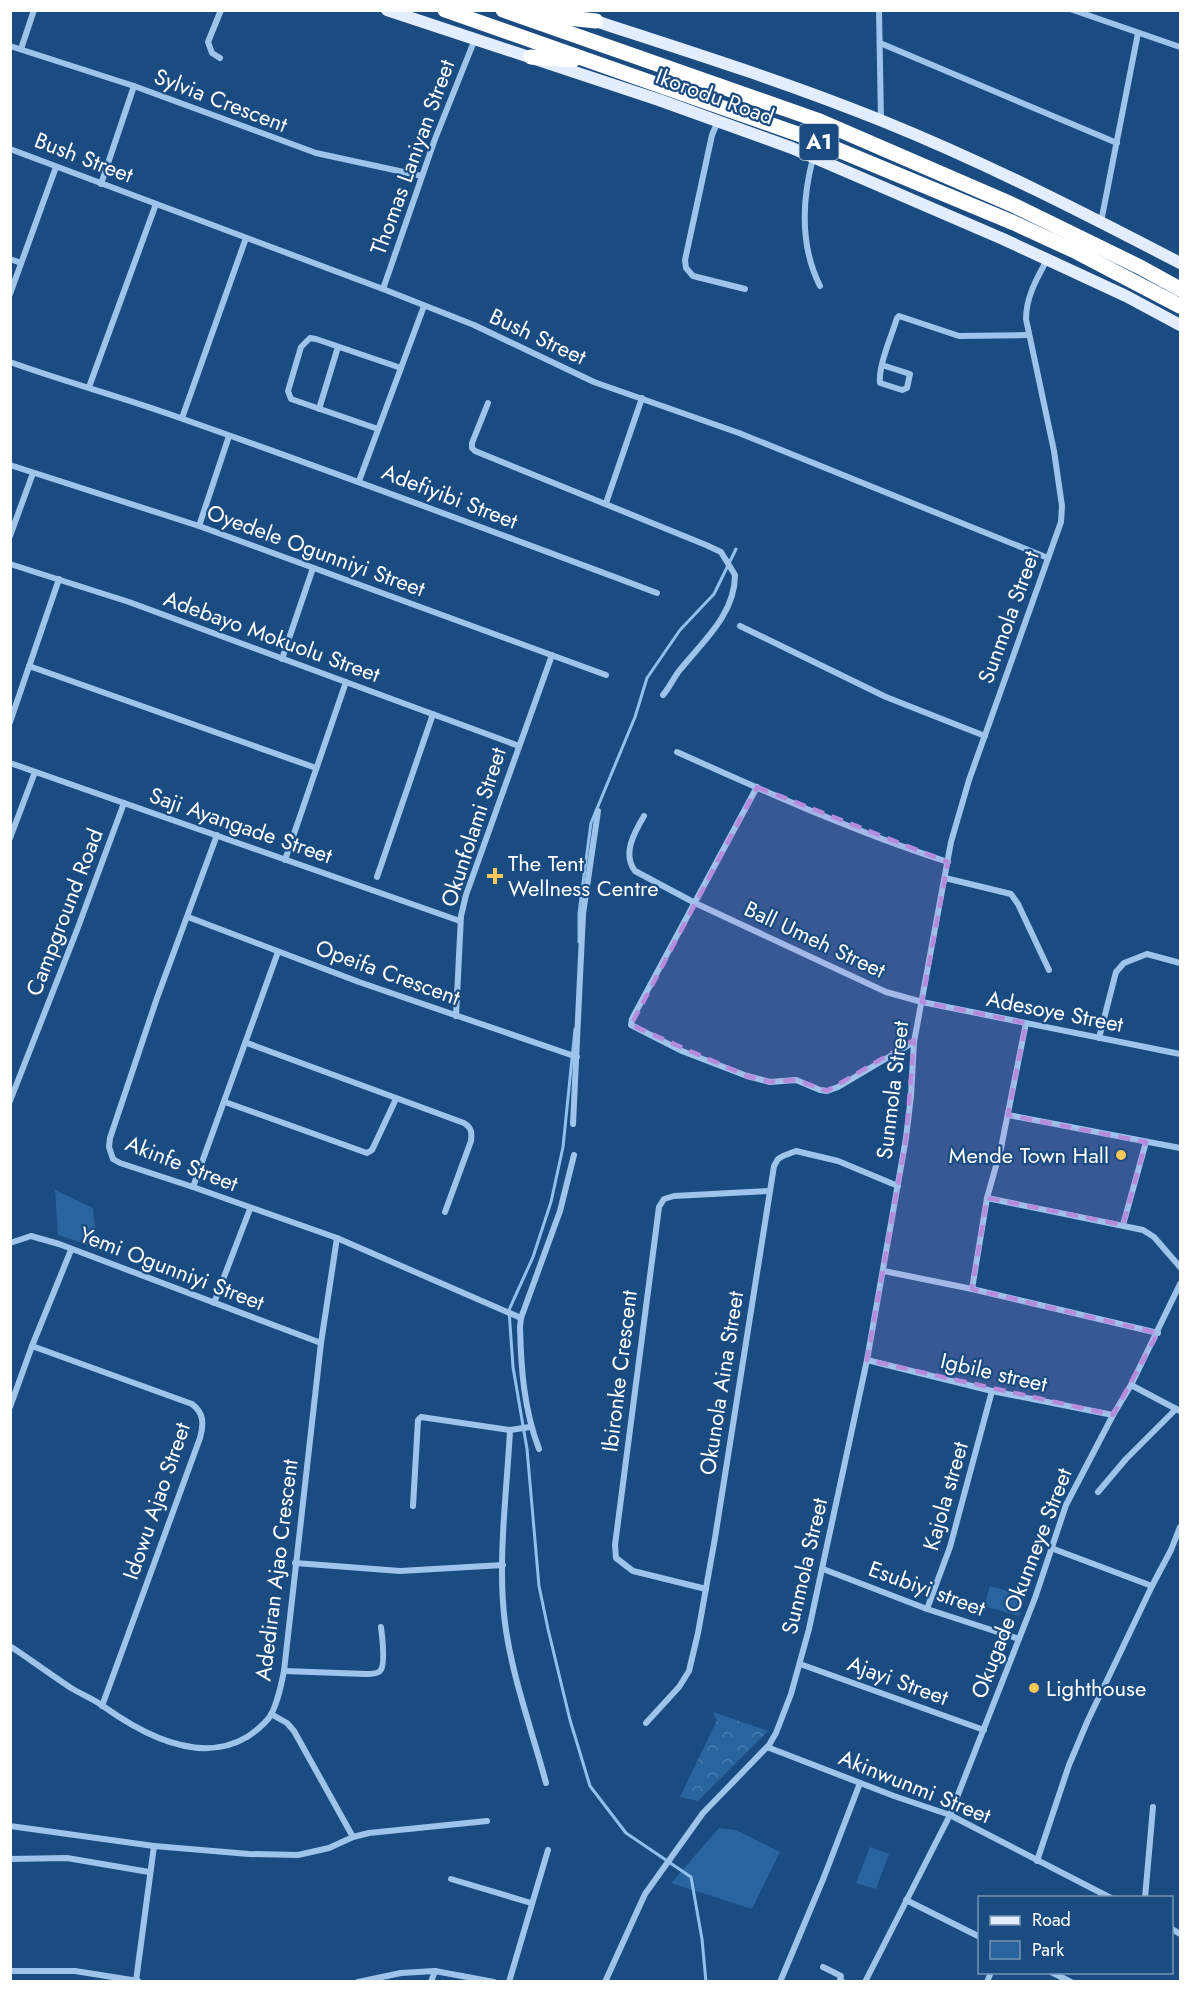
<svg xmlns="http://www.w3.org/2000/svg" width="1191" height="1992" viewBox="0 0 1191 1992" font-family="Jost,sans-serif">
	<defs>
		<pattern id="forest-crowns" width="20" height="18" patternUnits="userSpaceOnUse" patternTransform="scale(1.5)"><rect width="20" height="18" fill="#29649f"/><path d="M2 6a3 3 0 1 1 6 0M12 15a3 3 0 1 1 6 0" fill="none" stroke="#497bad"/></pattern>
	</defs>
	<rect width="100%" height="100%" fill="#1a4c81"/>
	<!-- forest -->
	<path fill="url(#forest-crowns)" d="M713,1712L768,1731L698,1801L680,1797L717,1720Z"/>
	<!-- park -->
	<g fill="#29649f">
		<path d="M55,1190L93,1208L96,1239L100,1249L58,1235Z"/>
		<path d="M990,1586L1025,1596L1019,1616L984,1606Z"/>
		<path d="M719,1828L736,1830L780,1852L752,1909L671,1883Z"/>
		<path d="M870,1847L889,1854L876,1889L856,1883Z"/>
	</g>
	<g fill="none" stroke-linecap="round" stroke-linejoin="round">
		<!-- stream -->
		<g stroke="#90c0ed" stroke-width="3">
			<path d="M579,942V913L591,823L635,717L647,678L680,630L714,594L736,549"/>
			<path d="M575,1029L563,1147L551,1202L533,1257L509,1310L513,1367L527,1449L539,1586L548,1629L570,1720L590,1786L626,1833L691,1877L702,1939L706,1982"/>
		</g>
		<!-- street -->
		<g stroke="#9ec4eb" stroke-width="6">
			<path d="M879,10L881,120"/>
			<path d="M1073,10L1180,47"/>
			<path d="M880,43L1117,143"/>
			<path d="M10,46L134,86L316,153L422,176"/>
			<path d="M21,49L34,10"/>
			<path d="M220,58L212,53L208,42L221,10"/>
			<path d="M718,121L712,135L685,260L686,268L693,276L745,289"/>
			<path d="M10,149L383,289L474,325L594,382L739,433L1048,558"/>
			<path d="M813,158C802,200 800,246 820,286"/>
			<path d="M101,184L134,86"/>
			<path d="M1101,222L1138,33"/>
			<path d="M10,259L21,263"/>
			<path d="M383,289L435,139L475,39"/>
			<path d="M10,294L56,167"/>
			<path d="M10,362C68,383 126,398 183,419C342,475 500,534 657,593"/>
			<path d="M882,365L910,374L907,388L902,390L880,383C878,366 892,335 897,318L899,316L959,336L1028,335"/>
			<path d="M89,387L156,204"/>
			<path d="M488,403L472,443V448L475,451L706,545L721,552L735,575C735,615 702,642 679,671C673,679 669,688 663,695"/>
			<path d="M319,409L338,347"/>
			<path d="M182,418L246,238"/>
			<path d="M378,429L291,399L288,391L301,347L310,338L316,339L401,368"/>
			<path d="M10,465L199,526L606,675"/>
			<path d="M359,481L424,306"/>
			<path d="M606,503L642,398"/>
			<path d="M199,526L229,436"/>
			<path d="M10,536L33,473"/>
			<path d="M10,564L129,602L519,746"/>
			<path d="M740,626L886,697L985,736"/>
			<path d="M282,659L313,568"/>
			<path d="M29,666L316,768"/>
			<path d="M10,722L59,579"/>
			<path d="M677,752C766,792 855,832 948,862"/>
			<path d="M10,763L460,921"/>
			<path d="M757,787L632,1019L631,1025L682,1051L747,1076L770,1082L796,1080L820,1090L827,1091L838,1087L914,1042"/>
			<path d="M644,816C634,833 622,854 635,871L695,903L886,992L922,1002L1180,1054"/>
			<path d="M217,835L157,998L110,1138L109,1147L113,1159L120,1163L193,1187L337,1238L521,1318"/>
			<path d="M10,838L35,772"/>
			<path d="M285,860L346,682"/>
			<path d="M377,877L433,714"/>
			<path d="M945,878L1011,894L1018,904L1049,970"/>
			<path d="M188,917L359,982L577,1057"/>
			<path d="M456,1016L461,916L466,895L552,655"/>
			<path d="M1099,1038L1116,972L1124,963L1147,954L1180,963"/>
			<path d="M247,1043L464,1123C472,1128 472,1133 471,1141L445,1212"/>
			<path d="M10,1101L77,930L124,803"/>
			<path d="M225,1102L367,1153L372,1150L396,1099"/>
			<path d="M1008,1115L1180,1148"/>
			<path d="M573,1124L583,914L598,811"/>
			<path d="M193,1187L278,952"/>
			<path d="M987,1198L1143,1230L1154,1237L1180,1267"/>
			<path d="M1123,1225L1146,1142"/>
			<path d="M10,1243L31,1236L59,1244L321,1343"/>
			<path d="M884,1271L972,1289L1158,1333"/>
			<path d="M972,1289L987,1198L1001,1148L1026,1023"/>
			<path d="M214,1303L250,1209"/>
			<path d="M32,1346L192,1404C204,1413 204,1424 200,1438L102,1706"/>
			<path d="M867,1360L992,1391L1113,1415"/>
			<path d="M1131,1385L1180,1411"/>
			<path d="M10,1407L32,1346L71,1250"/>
			<path d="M530,1427L510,1430C507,1491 497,1562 505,1623C512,1677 532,1730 546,1783"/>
			<path d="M539,1449C524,1410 521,1369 520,1327L521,1318L560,1211L574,1155"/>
			<path d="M1098,1492L1126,1459L1176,1409"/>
			<path d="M413,1506L418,1420L421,1417L510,1430"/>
			<path d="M1051,1548L1152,1586"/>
			<path d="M295,1563L400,1571L503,1565"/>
			<path d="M823,1569L927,1609L1019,1639"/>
			<path d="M706,1589L633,1571L616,1558L615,1545L659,1207L664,1199L674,1196L769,1191"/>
			<path d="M927,1609L950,1547L992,1391"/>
			<path d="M10,1646C31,1660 50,1674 71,1688C81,1694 93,1699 103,1706C142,1734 200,1765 247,1737C256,1731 265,1724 271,1715C278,1701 281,1686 284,1671L321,1343L337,1238"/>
			<path d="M800,1664L984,1730"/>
			<path d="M284,1671L366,1674C370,1674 377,1674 380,1671C386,1665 382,1635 381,1627"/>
			<path d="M271,1714L287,1723L294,1731L353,1837"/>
			<path d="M646,1723L679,1687L689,1671L698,1633L715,1538L774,1166L778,1159L783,1156L796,1151L838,1161L898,1186"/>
			<path d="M767,1747L894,1796L950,1815L1111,1898"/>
			<path d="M10,1826L154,1846"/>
			<path d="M10,1859L67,1858L149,1872"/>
			<path d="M1037,1861L1069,1765L1088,1720L1152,1586L1171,1550L1180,1527"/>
			<path d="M451,1879L531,1903"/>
			<path d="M1145,1898L1153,1807"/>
			<path d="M906,1900L980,1937"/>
			<path d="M1172,1929L1180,1934"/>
			<path d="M823,1967L841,1976L840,1980L843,1982"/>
			<path d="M10,1971H75L138,1981"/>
			<path d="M1051,1972L1071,1982"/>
			<path d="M136,1981L154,1846L249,1854L298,1855L329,1848L353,1837L369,1833L487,1821"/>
			<path d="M358,1982L401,1973L435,1971L494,1982"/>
			<path d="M431,1982L435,1971"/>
			<path d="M509,1982L548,1850"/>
			<path d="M605,1982L645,1894L703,1813L769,1745L776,1733L791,1694L809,1629L867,1360L906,1138L911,1096L914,1042L951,842L969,780L1061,522L1062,506L1054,451L1026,319C1026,297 1037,278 1047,260"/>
			<path d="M780,1982L824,1877L860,1783"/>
			<path d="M865,1982L950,1815L1035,1598L1066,1505L1113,1415L1131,1385L1180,1284"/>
			<path d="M987,1982L991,1972"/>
		</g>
		<!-- primary -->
		<g stroke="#e2eeff" stroke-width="12">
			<path d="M387,10L659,100L792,148L1003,239L1126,296L1180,325"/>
			<path d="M589,19C688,51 789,83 885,122C986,163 1084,213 1180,263"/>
		</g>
		<!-- highway -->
		<g stroke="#fff" stroke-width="15">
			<path d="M445,10L812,139L1014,223L1077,252L1180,306"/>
			<path d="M503,10L817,120L1011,204L1140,267L1180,289"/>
			<path d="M530,14L596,21"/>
			<path d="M531,57L573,60"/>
		</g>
	</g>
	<!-- marked area -->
	<path fill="#b68bdc" fill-opacity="0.2" stroke="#b68bdc" stroke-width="4.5" stroke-dasharray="12 8" stroke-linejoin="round" d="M757,787L948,862L922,1002L1026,1023L1008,1115L1146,1142L1123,1225L987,1198L972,1289L1158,1333L1113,1415L867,1360L906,1138L914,1040L827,1091L796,1080L770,1082L747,1076L631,1025Z"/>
	<!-- markers -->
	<g fill="#fdc659" stroke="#1a4c81" stroke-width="2">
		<path d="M492 867h6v6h6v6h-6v6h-6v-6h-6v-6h6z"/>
		<circle cx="1121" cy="1155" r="6"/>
		<circle cx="1034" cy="1688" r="6"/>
	</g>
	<g text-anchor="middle" stroke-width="4.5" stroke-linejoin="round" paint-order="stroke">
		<!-- shield labels -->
		<rect fill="#1a4c81" stroke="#bac9d9" stroke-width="1.5" x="799.5" y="124" width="39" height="36" rx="4.5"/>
		<g font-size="21" font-weight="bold" fill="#fff">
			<text x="819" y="149">A1</text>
		</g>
		<!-- street labels -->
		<g font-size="22" fill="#fff" stroke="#1a4c81">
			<text transform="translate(715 96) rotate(20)" y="8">Ikorodu Road</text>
			<text transform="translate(221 100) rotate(21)" y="8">Sylvia Crescent</text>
			<text transform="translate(84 157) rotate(21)" y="8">Bush Street</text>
			<text transform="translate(412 157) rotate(-70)" y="8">Thomas Laniyan Street</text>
			<text transform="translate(538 336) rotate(25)" y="8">Bush Street</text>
			<text transform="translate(450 496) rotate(21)" y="8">Adefiyibi Street</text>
			<text transform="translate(316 550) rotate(20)" y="8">Oyedele Ogunniyi Street</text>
			<text transform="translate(1008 617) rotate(-70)" y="8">Sunmola Street</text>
			<text transform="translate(272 636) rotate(20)" y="8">Adebayo Mokuolu Street</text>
			<text transform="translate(241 825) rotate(19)" y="8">Saji Ayangade Street</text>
			<text transform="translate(473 827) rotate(-72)" y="8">Okunfolami Street</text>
			<text transform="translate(64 912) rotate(-69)" y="8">Campground Road</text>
			<text transform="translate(815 939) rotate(25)" y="8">Ball Umeh Street</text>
			<text transform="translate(388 972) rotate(20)" y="8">Opeifa Crescent</text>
			<text transform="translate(1055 1011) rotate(11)" y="8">Adesoye Street</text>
			<text transform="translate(892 1090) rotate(-83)" y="8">Sunmola Street</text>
			<text transform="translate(182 1163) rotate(21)" y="8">Akinfe Street</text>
			<text transform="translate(172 1268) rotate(21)" y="8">Yemi Ogunniyi Street</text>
			<text transform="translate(619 1371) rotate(-83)" y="8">Ibironke Crescent</text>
			<text transform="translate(994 1372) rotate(13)" y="8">Igbile street</text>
			<text transform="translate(721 1383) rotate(-81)" y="8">Okunola Aina Street</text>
			<text transform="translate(945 1496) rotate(-74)" y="8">Kajola street</text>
			<text transform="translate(156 1501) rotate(-71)" y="8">Idowu Ajao Street</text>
			<text transform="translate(804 1566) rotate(-77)" y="8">Sunmola Street</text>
			<text transform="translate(276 1570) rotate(-83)" y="8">Adediran Ajao Crescent</text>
			<text transform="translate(1021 1583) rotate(-69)" y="8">Okugade Okunneye Street</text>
			<text transform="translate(927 1588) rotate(20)" y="8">Esubiyi street</text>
			<text transform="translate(898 1680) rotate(20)" y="8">Ajayi Street</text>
			<text transform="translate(915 1786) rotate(22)" y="8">Akinwunmi Street</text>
		</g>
		<!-- poi labels -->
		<g font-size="22" fill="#fff" stroke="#1a4c81" text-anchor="start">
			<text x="508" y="871">The Tent<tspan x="508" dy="25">Wellness Centre</tspan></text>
			<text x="1109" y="1163" text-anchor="end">Mende Town Hall</text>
			<text x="1046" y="1696">Lighthouse</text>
		</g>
	</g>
	<!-- border -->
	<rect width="1191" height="1992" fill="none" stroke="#ffffff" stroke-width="24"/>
	<!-- legend -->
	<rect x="978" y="1896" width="195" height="78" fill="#1a4c81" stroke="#7694b3" stroke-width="1.5"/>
	<rect x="990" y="1916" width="30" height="9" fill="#e2eeff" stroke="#7694b3" stroke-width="1.5"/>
	<text x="1032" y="1926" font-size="18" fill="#ffffff">Road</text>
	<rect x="990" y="1941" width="30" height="18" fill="#29649f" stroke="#7694b3" stroke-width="1.5"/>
	<text x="1032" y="1956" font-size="18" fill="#ffffff">Park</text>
</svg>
